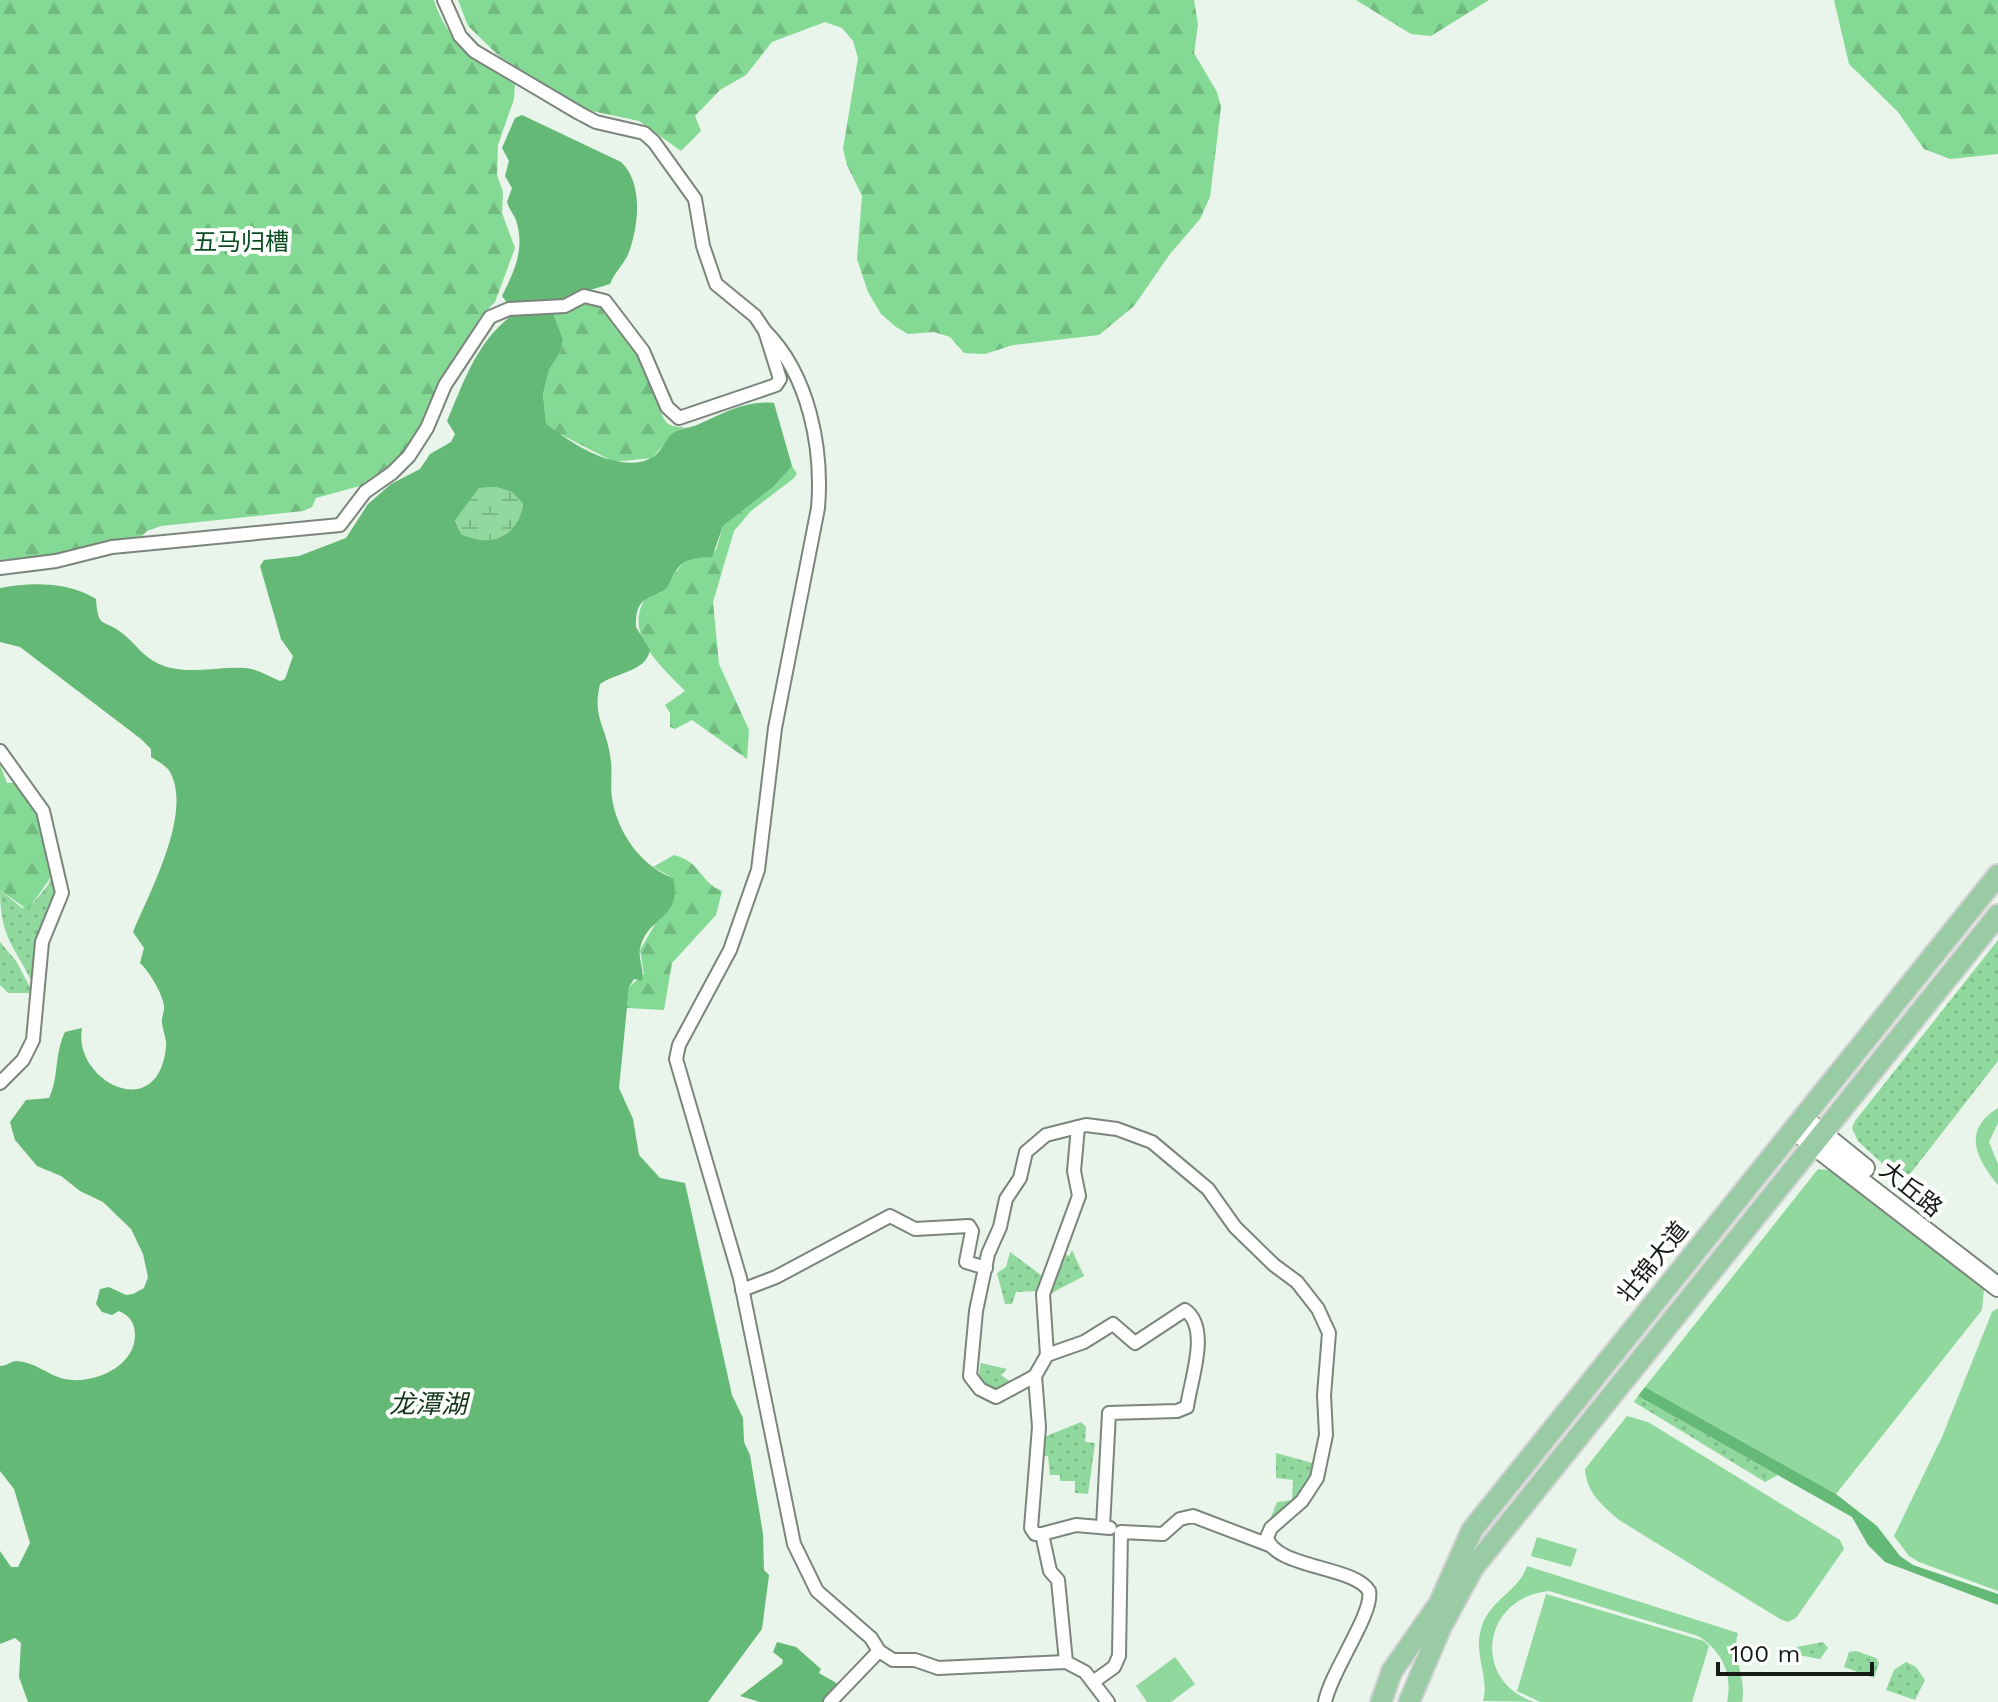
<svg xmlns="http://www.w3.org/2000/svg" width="1998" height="1702" viewBox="0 0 1998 1702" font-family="'Work Sans','Noto Sans SC',sans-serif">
	<defs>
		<pattern id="grass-dots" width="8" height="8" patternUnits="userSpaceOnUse" patternTransform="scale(2)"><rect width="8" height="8" fill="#90d89e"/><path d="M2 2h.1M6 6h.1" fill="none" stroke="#7bb987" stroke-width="1.8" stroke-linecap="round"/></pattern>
		<pattern id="forest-firs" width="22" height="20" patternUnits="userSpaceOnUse" patternTransform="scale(2)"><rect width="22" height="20" fill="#84da95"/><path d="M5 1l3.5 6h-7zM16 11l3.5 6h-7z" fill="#71ba80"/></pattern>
		<pattern id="wetland-marsh" width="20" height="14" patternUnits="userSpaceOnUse" patternTransform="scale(2)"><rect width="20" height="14" fill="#90d89e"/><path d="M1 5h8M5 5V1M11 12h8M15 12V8" fill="none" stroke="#7bb987"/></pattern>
	</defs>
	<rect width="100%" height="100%" fill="#e9f4eb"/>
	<!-- grass -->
	<g fill="url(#grass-dots)">
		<path d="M54,871L57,899L40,931L34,986C15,946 0,939 0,890L22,908L31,906L48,885Z"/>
		<path d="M1998,940V1061L1903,1183L1858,1141L1852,1128L1855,1121Z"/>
		<path d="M0,942L16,961L33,993H8L0,985Z"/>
		<path d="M1072,1250L1084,1276L1048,1295L1061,1252L1069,1256Z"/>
		<path d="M1010,1252L1041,1275L1038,1291L1016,1292L1012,1304H1005L997,1273L1006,1267Z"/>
		<path d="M981,1363L1007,1369L1001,1375L1015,1385L1000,1393L980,1385L978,1378Z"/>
		<path d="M1638,1396L1778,1475L1765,1482L1634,1402Z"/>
		<path d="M1081,1422L1086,1427L1085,1442L1095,1443L1088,1494L1075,1493V1481H1060V1475H1050L1048,1456H1040L1044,1437Z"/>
		<path d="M1276,1453L1316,1464L1303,1495L1269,1522L1277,1502L1292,1500L1293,1480L1276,1478Z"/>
		<path d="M1823,1642L1828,1648L1820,1659L1793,1654L1792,1648Z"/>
		<path d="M1856,1651L1876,1658L1879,1663L1874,1678L1844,1667L1849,1652Z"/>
		<path d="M1906,1662L1916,1667L1925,1680L1915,1700L1886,1690L1894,1670Z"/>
	</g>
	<!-- forest -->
	<g fill="url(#forest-firs)">
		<path d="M0,0H434C447,42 477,63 515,82L514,99L498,145L497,175L503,192L502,213L515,248L495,302L481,316L439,380L417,434L399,459L360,486L316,498L312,507L303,511L161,526L147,531L138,540L103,542L52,557L0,560Z"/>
		<path d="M458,0H1194L1198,25L1194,53L1217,92L1221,107L1210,197L1200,219L1170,254L1134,306L1099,335L1013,345L985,354L964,353L950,337L934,332L908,334L896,327L881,314L868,292L857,259L862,196L847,165L843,149L858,58L853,41L842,28L825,22L772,42L746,75L720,90L695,116L701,131L681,151L639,121L587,110L500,57L468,26Z"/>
		<path d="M1356,0H1489L1431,36L1411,34Z"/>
		<path d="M1834,0H1998V154L1950,159L1924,149L1898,112L1849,64Z"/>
		<path d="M589,301C618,311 647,365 656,394C659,403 660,416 667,423C672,427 679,427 685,427L675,432L652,458L614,462L558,433L546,423L543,394L549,370L561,351L563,339L553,313Z"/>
		<path d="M792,466L797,474L793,479L751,511L734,531L713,602L719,664L749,730L747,759L692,720L675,729L670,727V713L665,705L685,691C660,665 620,631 648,595L660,593L686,559L704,557L716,550L723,526L773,487Z"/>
		<path d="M0,765L7,783H13L17,775L36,802L53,874L28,910L0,890Z"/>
		<path d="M674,855C702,862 700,883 722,891L716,915L672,963L664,1010L627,1008L629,987L644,974L640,950L654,926L673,878L653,867Z"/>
	</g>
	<!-- wetland -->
	<path fill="url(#wetland-marsh)" d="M496,487L512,492L523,504C518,538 490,548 461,534L455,519L479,488Z"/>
	<!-- pitch -->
	<g fill="#90d89e">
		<path d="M1998,1108V1123L1989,1142L1998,1164V1185C1977,1159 1961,1131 1998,1108Z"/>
		<path d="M1818,1169L1829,1170L1848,1179L1984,1288L1982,1310L1836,1494L1645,1387Z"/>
		<path d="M1998,1308V1591L1919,1562L1909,1556L1894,1536L1942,1437L1992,1312Z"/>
		<path d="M1627,1416L1648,1422L1840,1540L1844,1549L1796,1618L1788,1622L1780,1619L1619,1520C1602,1505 1586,1492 1585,1469Z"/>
		<path d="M1537,1537L1577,1549L1571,1567L1531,1556Z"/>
		<path d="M1527,1566L1738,1633C1731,1655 1747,1677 1742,1702H1727C1733,1674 1722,1651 1698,1636L1549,1591C1483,1597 1470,1680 1534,1702L1483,1701C1490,1676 1472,1653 1482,1626C1491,1599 1519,1591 1527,1566Z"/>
		<path d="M1546,1594L1704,1641L1709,1646L1692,1702H1540L1517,1691Z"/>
		<path d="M1175,1657L1195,1684L1171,1702H1147L1136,1686Z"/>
	</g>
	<!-- water -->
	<g fill="#64b976" fill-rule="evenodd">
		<path d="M522,115L621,162C643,182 639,225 629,252C624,265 615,271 610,284L554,301L551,308L563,339L561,351L549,370L543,394L546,423C570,444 622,476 653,457C662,451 665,440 673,433C681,428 689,428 697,425C722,414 745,400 774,403L792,466L773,487L723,526L712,557C683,558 680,561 667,588C649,601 635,595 636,627L650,650C646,672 617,672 600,684C592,717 606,726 610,755C613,770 610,785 612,798C617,831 640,866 673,878C683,920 647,915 640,949C638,960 645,970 642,981L634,979L629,987L619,1088L633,1119L639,1155L660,1178L685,1183L732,1395L743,1418L744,1442L750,1455L763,1534L764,1570L769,1575L762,1629L708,1702H28L19,1677L21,1643L15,1638L0,1644V1551L11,1567H18L30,1543L14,1489L0,1471V1366C7,1366 11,1361 17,1361C35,1362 48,1375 64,1379C93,1385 135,1367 135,1335C135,1323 130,1316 119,1311L112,1315L102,1312L96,1304L100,1289L109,1287L126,1295L133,1294L144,1288L148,1277L143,1254L131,1229L103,1202L80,1191L61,1176L37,1166L15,1140L10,1122L26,1100L49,1098C59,1078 54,1055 65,1032L82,1028C72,1080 158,1126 166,1047C167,1039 163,1032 162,1023C161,1017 165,1012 164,1005C162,993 149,971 140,963L144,948L133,932C149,893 193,813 170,772C167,766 157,761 151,757V749L141,739L20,647L0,642V588C32,582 68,582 96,599C98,630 103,618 122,633C135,643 143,657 159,664C186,676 217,666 245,668C257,669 268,676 280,681L285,679L293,656L281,639L260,566L264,560L299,556L346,538L368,504L391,484L420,469L430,454L451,442L455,434L447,421C464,382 476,343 511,316V308L502,296C515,270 525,249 516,220C513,213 509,209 507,202L512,188L505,176L509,161L502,148L515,118ZM496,487L512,492L523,504C518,538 490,548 461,534L455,520L479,488Z"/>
		<path d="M1645,1387L1836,1494L1877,1526L1900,1556L1913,1565L1998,1594V1605L1885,1562L1868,1545L1852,1517L1638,1396Z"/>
		<path d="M777,1642L796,1647L821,1669L819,1673L838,1684L824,1702H760L740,1696L782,1664L783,1660L773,1652Z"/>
	</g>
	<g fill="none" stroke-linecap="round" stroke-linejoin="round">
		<!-- minor casing -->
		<g stroke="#7b857c" stroke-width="16">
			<g id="minor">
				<path d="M444,0L460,36L474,51L579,113L596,122L644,133L654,142L695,199L703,246L716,284L755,316L765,331"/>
				<path d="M0,568L56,561L112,547L340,525L365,492L392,473L409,456L427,428L445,385L490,317L509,309L565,306L584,296L605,301L643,351L667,407L679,418L776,385L780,379L765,331C809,375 823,448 818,508L775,728L758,870L730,950L679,1045L676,1059L740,1278L794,1544L817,1591L871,1638L879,1651"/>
				<path d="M0,751L43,811L62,893L42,942L33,1040L23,1060L0,1083"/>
				<path d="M742,1290L776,1277L890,1216L915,1229L969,1226L972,1231L966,1262L986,1268"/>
				<path d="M1047,1355L1043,1294L1079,1196L1074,1171L1078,1127"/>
				<path d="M1035,1376L996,1397L980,1389L970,1376L976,1311L988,1254L1000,1227L1006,1199L1020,1178L1026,1152L1046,1135L1086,1125L1117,1129L1152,1142L1208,1189L1235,1227L1274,1265L1297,1282L1318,1309L1329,1333L1324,1395L1326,1435L1317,1478L1302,1501L1271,1528L1267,1537C1273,1568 1355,1566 1369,1591C1374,1613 1331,1671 1325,1702"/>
				<path d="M1042,1534L1076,1525L1110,1528"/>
				<path d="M1066,1662L1058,1580L1050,1571L1042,1534H1035L1031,1528L1039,1427L1035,1376L1047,1355L1084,1342L1113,1324L1135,1343L1185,1310C1211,1328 1190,1382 1187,1407L1177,1411L1109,1413L1103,1527"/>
				<path d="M1093,1682L1114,1667L1119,1656L1121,1532L1163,1534L1180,1519L1193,1516L1269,1545"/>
				<path d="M830,1702L879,1651L893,1660H915L938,1668L1066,1662L1085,1672L1108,1702"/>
			</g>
		</g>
		<!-- secondary casing -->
		<g stroke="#7b857c" stroke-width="22">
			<g id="secondary">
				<path d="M1803,1118L1865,1168"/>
				<path d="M1793,1129L1998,1287"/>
			</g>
		</g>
		<!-- primary casing -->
		<g stroke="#d1d1d1" stroke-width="24">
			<g id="primary">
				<path d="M1381,1702L1392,1671L1439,1604L1472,1530L1998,875"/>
				<path d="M1409,1702L1441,1627L1473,1568L1998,915"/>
			</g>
		</g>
		<!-- minor -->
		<use href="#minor" stroke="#fff" stroke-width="12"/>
		<!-- secondary -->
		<use href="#secondary" stroke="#fff" stroke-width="18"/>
		<!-- primary -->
		<use href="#primary" stroke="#99cba4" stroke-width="20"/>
	</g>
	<g text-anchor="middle" stroke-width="8" stroke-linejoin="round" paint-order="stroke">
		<!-- park labels -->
		<g font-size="24" fill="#0b4b20" stroke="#fdfffd">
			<text x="241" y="250">五马归槽</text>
		</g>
		<!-- street labels -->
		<g font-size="24" fill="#171b17" stroke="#fdfffd">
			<text transform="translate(1911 1189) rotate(39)" y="8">大丘路</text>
			<text transform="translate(1653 1262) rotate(-51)" y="8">壮锦大道</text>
		</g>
		<!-- water labels -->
		<g font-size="26" font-style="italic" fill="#15381d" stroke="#fdfffd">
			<text x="428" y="1413">龙潭湖</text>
		</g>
	</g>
	<!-- scale -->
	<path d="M1718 1662v12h154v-12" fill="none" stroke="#171b17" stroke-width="4"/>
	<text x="1730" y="1662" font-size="24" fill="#171b17" stroke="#fdfffd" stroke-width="6" paint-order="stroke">100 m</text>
</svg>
